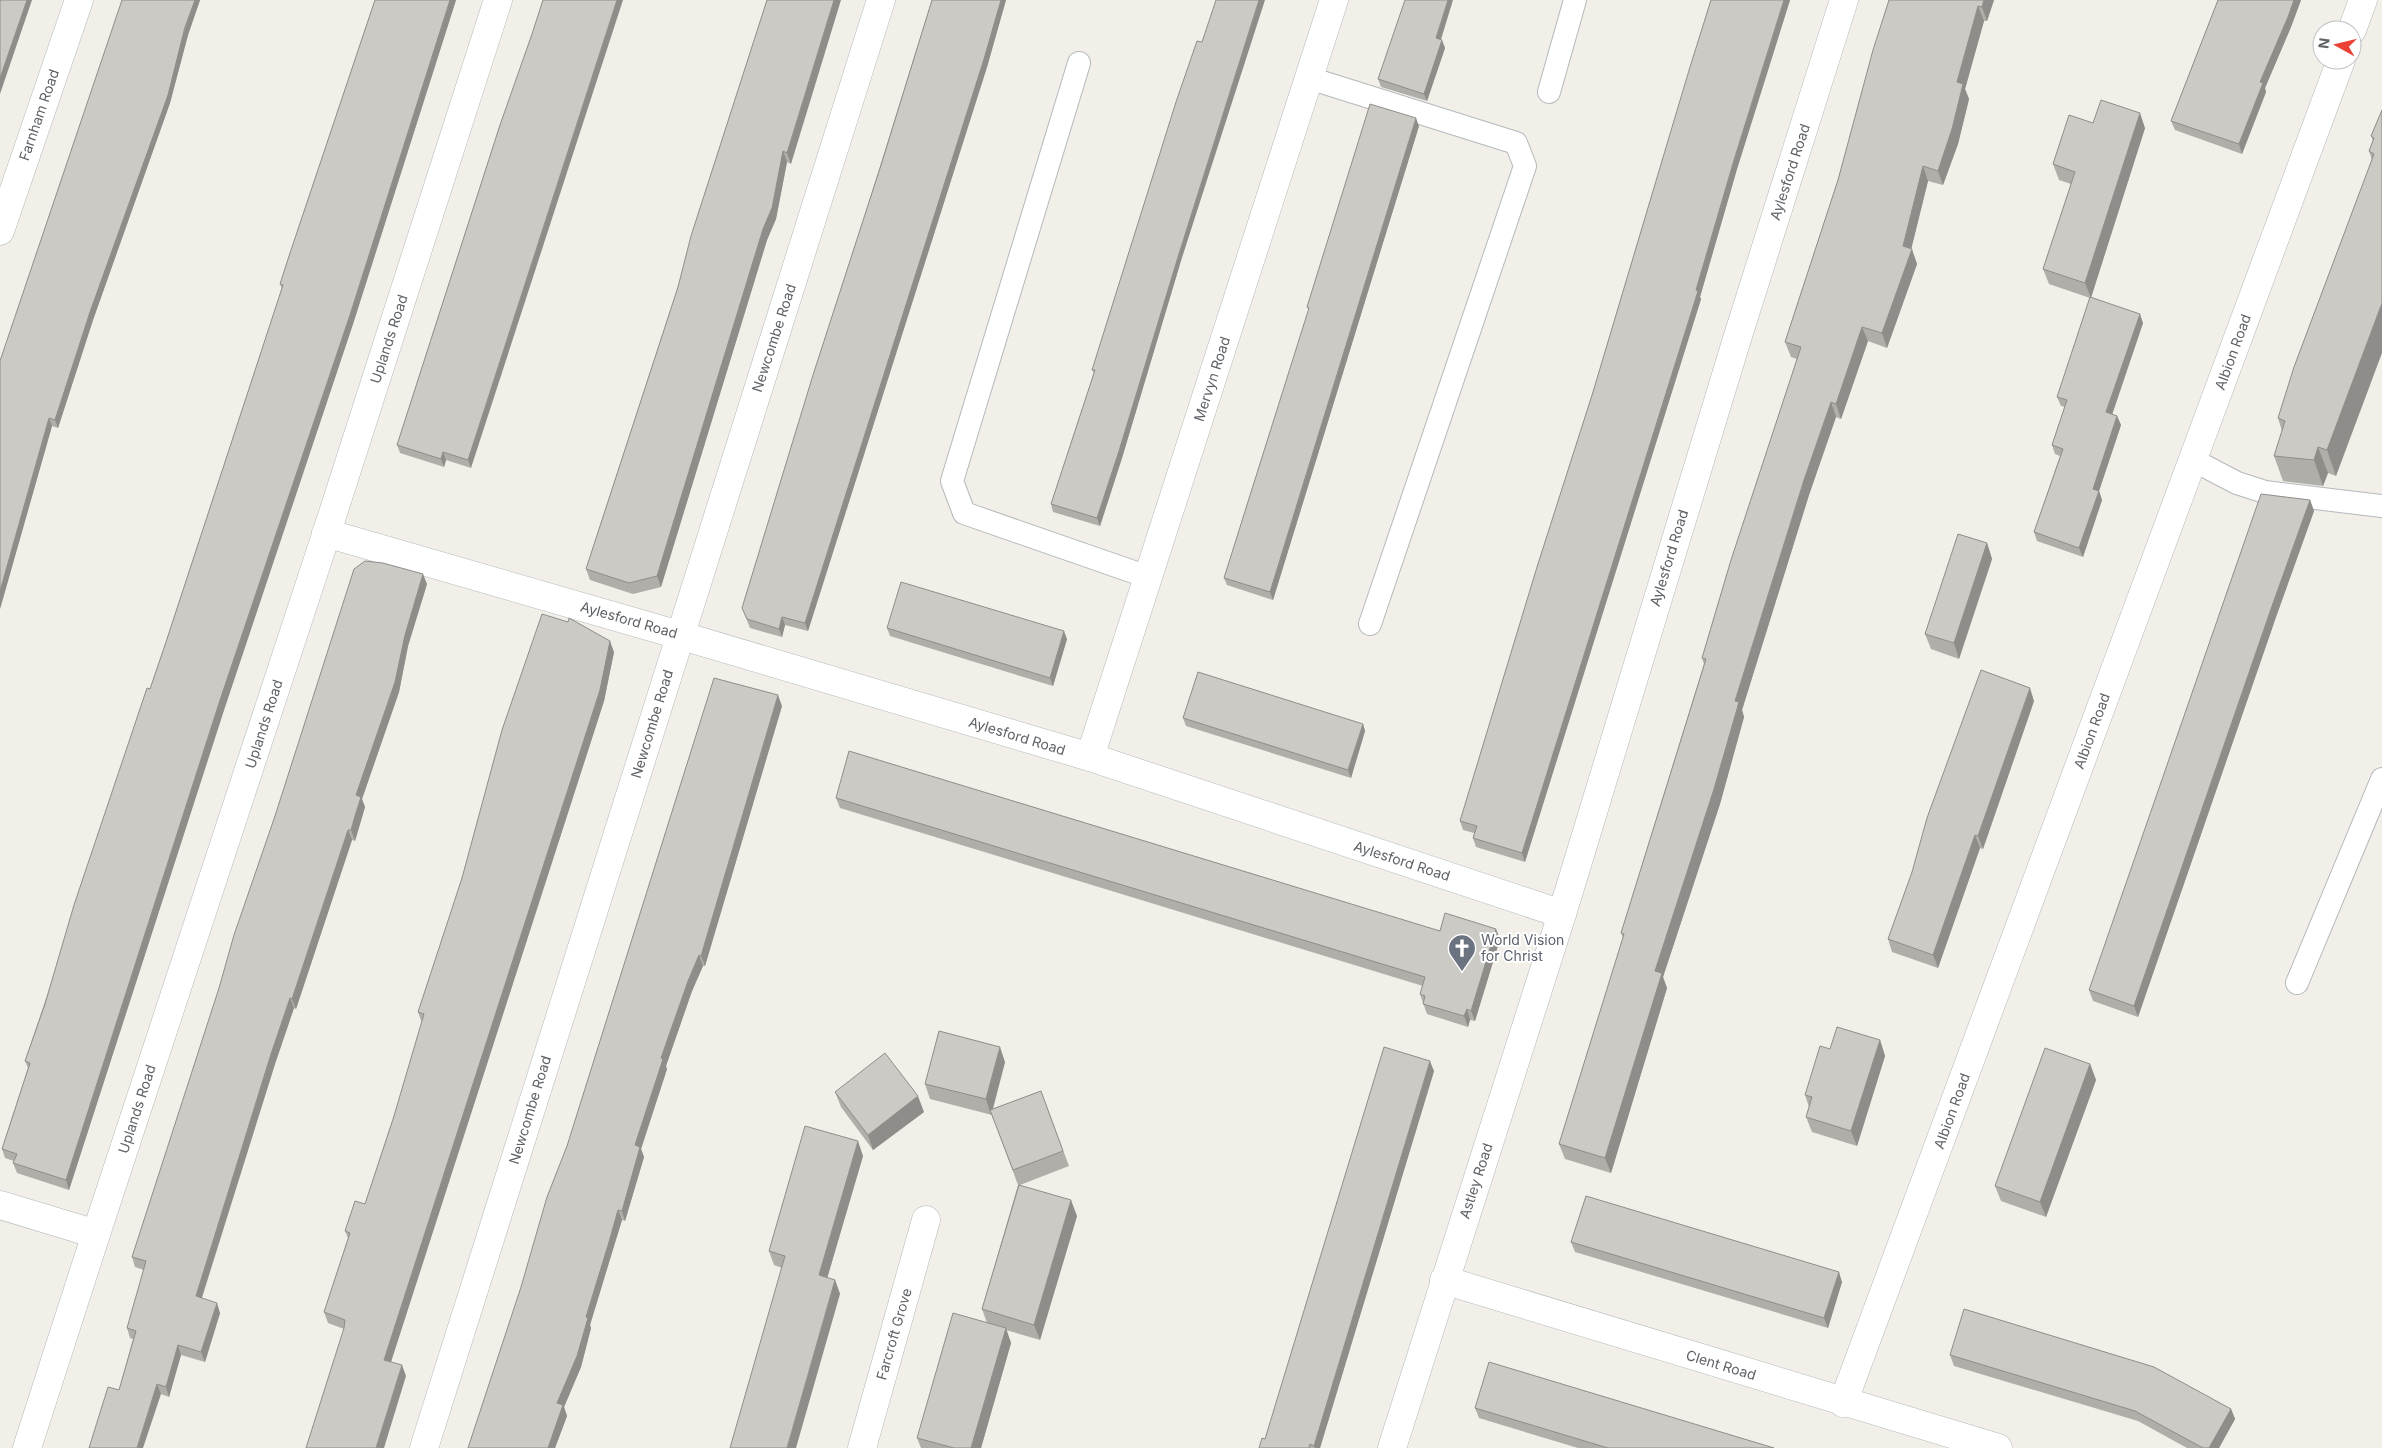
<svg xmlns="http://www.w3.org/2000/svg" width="2382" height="1448" viewBox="0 0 2382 1448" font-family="Inter,sans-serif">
	<rect width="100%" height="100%" fill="#f1efe8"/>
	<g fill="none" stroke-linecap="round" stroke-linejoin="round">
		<!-- service casing -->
		<g stroke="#b5b8bc" stroke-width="24">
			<g id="service">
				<path d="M1079,63L952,481L964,513L1148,577"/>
				<path d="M1309,78L1516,143L1525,166L1370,624"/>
				<path d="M1549,92L1575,0"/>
				<path d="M2193,460L2237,483L2265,492L2382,506"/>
				<path d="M2297,983L2382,779"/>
			</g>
		</g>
		<!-- minor casing -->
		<g stroke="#b5b8bc" stroke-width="29">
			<g id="minor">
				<path d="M2352,30L2363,0"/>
				<path d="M0,231L79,0"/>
				<path d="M326,533L679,635L1090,757L1562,914"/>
				<path d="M1090,757L1334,0"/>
				<path d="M0,1205L96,1234"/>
				<path d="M1444,1280L1998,1448"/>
				<path d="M1843,1403L2341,60"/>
				<path d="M27,1448L96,1234L325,538L498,0"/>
				<path d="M424,1448L881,0"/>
				<path d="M862,1448L926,1220"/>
				<path d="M1392,1448L1562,914L1737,339L1844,0"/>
			</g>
		</g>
		<!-- service -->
		<use href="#service" stroke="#fff" stroke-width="22"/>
		<!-- minor -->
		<use href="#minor" stroke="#fff" stroke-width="28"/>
	</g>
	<!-- wall -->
	<g fill="#afaea9">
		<path d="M122,0H200L188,35L170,103L93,320L58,428L52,426L0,609Z"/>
		<path d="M375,0H456L353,324L224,710L69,1190L17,1173L13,1163L14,1161L5,1158L2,1149L28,1068L25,1061L166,642L282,289L280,284Z"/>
		<path d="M767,0L791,164L787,162L776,219L767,240L661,587L633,594L590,580L586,569L678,287Z"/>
		<path d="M932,0H1006L987,67L808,631L785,625L782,637L750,628L742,608Z"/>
		<path d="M1711,0H1790L1737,169L1700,297L1701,299L1525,862L1476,847L1473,838L1474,833L1463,830L1460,821L1593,392Z"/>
		<path d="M1889,0H1994L1987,21H1984L1965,89L1969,99L1958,144L1943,185L1928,181L1911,249L1917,264L1887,348L1868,341L1841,419L1836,417L1809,495L1742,710L1744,717L1720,804L1663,977L1667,988L1611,1173L1565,1159L1559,1144L1623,938L1621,933L1704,664L1702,658L1797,359L1791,357L1785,342L1838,180Z"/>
		<path d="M2218,0H2301L2291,27L2265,88L2266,92L2242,154L2175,130L2171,121Z"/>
		<path d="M1441,39L1445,48L1427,101L1381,87L1378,79Z"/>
		<path d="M2382,110L2336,476L2328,473L2323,486L2283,481L2274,456L2282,431L2278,418L2372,160L2369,151L2373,141L2371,136Z"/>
		<path d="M2093,123L2145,128L2091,297L2143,323L2112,414L2117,416L2121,425L2099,491L2102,500L2083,557L2037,541L2034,532L2060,456L2055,454L2052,445L2065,407L2061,406L2057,397L2090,298L2049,284L2043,269L2071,184L2059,180L2053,164Z"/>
		<path d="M500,125L471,468L446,460L444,467L400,453L397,445Z"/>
		<path d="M1419,126L1273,600L1227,585L1224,578L1309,311L1307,307Z"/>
		<path d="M1180,264L1122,458L1100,526L1053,512L1051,504L1094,373L1092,370Z"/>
		<path d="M2310,500L2314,511L2276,617L2138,1017L2093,1001L2089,990Z"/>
		<path d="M1987,543L1992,559L1959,659L1931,649L1925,634Z"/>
		<path d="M427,584L408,646L399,692L362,799L365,807L355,841L352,840L296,1009L294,1008L275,1064L202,1298L220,1313L205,1362L181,1355L169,1397L161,1394L119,1390L133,1339L130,1338L127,1328L144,1270L135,1267L132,1257Z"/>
		<path d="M887,628L1067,639L1053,686L890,636Z"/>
		<path d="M614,652L604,701L391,1362L406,1376L344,1329L328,1323L324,1312L348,1238L345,1231L365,1204L394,1116L422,1023L418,1012Z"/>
		<path d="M2034,701L1983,849L1980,848L1938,968L1892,952L1888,939Z"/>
		<path d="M782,706L705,966H703L692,991L666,1066L667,1069L641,1149L644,1157L625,1221L622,1220L612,1252L590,1325L591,1328L581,1367L564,1407L567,1416L555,1448H468Z"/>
		<path d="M1183,718L1363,724L1365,731L1351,778L1186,726Z"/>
		<path d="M836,798L1440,931L1500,939L1475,1021L1470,1020L1468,1027L1427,1014L1420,994L1423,986L840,808Z"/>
		<path d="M1880,1040L1885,1056L1857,1146L1812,1132L1806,1117L1809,1107L1805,1095L1830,1049Z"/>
		<path d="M1005,1062L993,1109L1041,1091L1069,1166L1020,1185L1077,1216L1040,1340L1006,1330L1011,1343L981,1448H921L917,1438L987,1323L982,1309L1018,1185L992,1115L930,1099L925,1084Z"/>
		<path d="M2090,1064L2096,1080L2046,1217L2001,1201L1995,1186Z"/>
		<path d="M1434,1071L1320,1448H1259L1265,1439Z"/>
		<path d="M835,1092L924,1112L873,1150L841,1107Z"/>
		<path d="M863,1156L827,1278L835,1280L840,1294L782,1268L774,1265L769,1251Z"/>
		<path d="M1571,1242L1842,1282L1828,1328L1575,1252Z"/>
		<path d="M1950,1355L2231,1409L2235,1419L2219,1448H2187L2138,1421L1954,1366Z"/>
		<path d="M1475,1408L1774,1448H1578L1479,1418Z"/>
	</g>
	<!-- shaded-wall -->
	<g fill="#8f8d8a">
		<path d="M27,0H32L0,94V78Z"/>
		<path d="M195,0H200L188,35L170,103L93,320L58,428L55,420L90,312Z"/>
		<path d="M450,0H456L353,324L224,710L69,1190L66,1180L220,700Z"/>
		<path d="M617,0H623L471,468L468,460Z"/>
		<path d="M834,0H841L791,164L787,153Z"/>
		<path d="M1001,0H1006L987,67L808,631L805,623Z"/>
		<path d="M1259,0H1265L1180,264L1122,458L1100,526L1097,518L1178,257Z"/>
		<path d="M1448,0H1453L1439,46L1436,38Z"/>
		<path d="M1784,0H1790L1737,169L1700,297L1701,299L1525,862L1522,853L1696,290L1734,160Z"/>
		<path d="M1984,0H1994L1987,21L1982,7Z"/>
		<path d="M2294,0H2301L2291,27L2265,88L2266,92L2242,154L2239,144L2260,82Z"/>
		<path d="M1978,6L1984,21L1965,89L1969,99L1958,144L1943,185L1938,171L1957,82Z"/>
		<path d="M1442,40L1445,48L1427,101L1424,94Z"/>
		<path d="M2140,113L2145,128L2091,298L2085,283Z"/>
		<path d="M1416,118L1419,126L1273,600L1270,592Z"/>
		<path d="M783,151L787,162L776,219L767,240L661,587L657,576Z"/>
		<path d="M1923,166L1928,181L1910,254L1912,249L1917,264L1887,348L1882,333Z"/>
		<path d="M2382,303V353L2336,476L2327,450Z"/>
		<path d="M2140,314L2143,323L2110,421L2106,412Z"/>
		<path d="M1862,327L1868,341L1841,419L1836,404Z"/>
		<path d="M1831,402L1836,417L1809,495L1742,710L1744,717L1720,804L1663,977L1667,988L1611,1173L1605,1158L1655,971L1735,701L1804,480Z"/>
		<path d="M2117,416L2121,425L2099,491L2102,500L2083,557L2079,548L2093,489Z"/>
		<path d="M49,418L52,426L0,609V591Z"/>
		<path d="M2318,447L2328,473L2323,486L2314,460Z"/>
		<path d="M443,452L446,460L444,467L441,459Z"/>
		<path d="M2310,500L2314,511L2276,617L2138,1017L2134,1006L2272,606Z"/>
		<path d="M1987,543L1992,559L1959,659L1954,643Z"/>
		<path d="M423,574L427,584L408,646L399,692L362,799L365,807L355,841L351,830L356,795Z"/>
		<path d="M782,617L785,625L782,637L779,629Z"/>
		<path d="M1064,631L1067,639L1053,686L1050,678Z"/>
		<path d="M610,641L614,652L604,701L388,1371L384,1360Z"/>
		<path d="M2030,688L2034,701L1983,849L1978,836Z"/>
		<path d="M778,695L782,706L705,966L701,956Z"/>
		<path d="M1363,724L1365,731L1351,778L1348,770Z"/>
		<path d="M348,830L352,840L296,1009L292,999Z"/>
		<path d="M1975,835L1980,848L1938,968L1933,955Z"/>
		<path d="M1496,929L1500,939L1475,1021L1471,1011Z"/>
		<path d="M699,955L703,966L692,991L666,1066L667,1069L641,1149L644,1157L625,1221L622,1211L635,1145L661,1058L688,981Z"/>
		<path d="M290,998L294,1008L275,1064L199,1306L196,1296L271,1054Z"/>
		<path d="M1467,1009L1470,1020L1468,1027L1464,1016Z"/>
		<path d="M1880,1040L1885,1056L1857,1146L1851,1131Z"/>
		<path d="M1000,1047L1005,1062L991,1115L986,1099Z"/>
		<path d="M1430,1061L1434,1071L1320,1448H1315L1314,1446Z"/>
		<path d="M2090,1064L2096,1080L2046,1217L2040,1202Z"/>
		<path d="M918,1096L924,1112L873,1150L868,1135Z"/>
		<path d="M858,1141L863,1156L824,1289L819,1275Z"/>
		<path d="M1071,1200L1077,1216L1040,1340L1034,1325Z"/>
		<path d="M618,1210L622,1220L590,1325L591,1328L581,1367L564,1407L567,1416L555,1448H548L557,1403L586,1317Z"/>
		<path d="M1839,1272L1842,1282L1828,1328L1824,1318Z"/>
		<path d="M835,1280L840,1294L796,1448H787Z"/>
		<path d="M217,1303L220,1313L205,1362L201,1352Z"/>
		<path d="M1006,1328L1011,1343L981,1448H971Z"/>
		<path d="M178,1345L181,1355L169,1397L166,1387Z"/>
		<path d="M402,1365L406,1376L384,1448H376Z"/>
		<path d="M157,1384L161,1394L143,1448H137Z"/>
		<path d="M2231,1409L2235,1419L2219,1448H2209Z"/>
	</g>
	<!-- building -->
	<g fill="#cccac5" stroke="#8f8d8a">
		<path d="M0,0H27L0,78Z"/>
		<path d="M122,0H195L185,27L168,95L90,312L55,420L49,418L0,591V361Z"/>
		<path d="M375,0H450L350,315L220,700L66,1180L13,1163L17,1154L2,1149L30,1063L25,1061L45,1004L74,905L147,688L150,689L166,642L283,285L280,284L289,256Z"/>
		<path d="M543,0H617L468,460L443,452L441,459L397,445L500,125L532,34Z"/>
		<path d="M767,0H834L787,153L783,151L772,208L763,229L657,576L629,583L586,569L678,287L691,236Z"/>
		<path d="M932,0H1001L984,59L805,623L782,617L779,629L747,619L742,608L813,375L882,162Z"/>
		<path d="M1216,0H1259L1178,257L1119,451L1097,518L1051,504L1095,370H1092L1176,102L1197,41L1202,42Z"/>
		<path d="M1405,0H1448L1436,38L1442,40L1424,94L1378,79Z"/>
		<path d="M1711,0H1784L1734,160L1696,290L1698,291L1522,853L1473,838L1477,826L1460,821L1537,567L1593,392L1690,67Z"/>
		<path d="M1889,0H1984L1982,7L1978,6L1957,82L1963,84L1952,129L1938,171L1923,166L1903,246L1912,249L1882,333L1862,327L1836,404L1831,402L1804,480L1735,701L1739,702L1714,789L1655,971L1662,973L1605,1158L1559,1144L1624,934L1621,933L1706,659L1702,658L1731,560L1801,347L1785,342L1838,180L1873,50Z"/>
		<path d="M2218,0H2294L2288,17L2260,82L2263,83L2239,144L2171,121Z"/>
		<path d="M2101,100L2140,113L2085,283L2043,269L2075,172L2053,164L2069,115L2093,123Z"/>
		<path d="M1370,104L1416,118L1270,592L1224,578L1309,308L1307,307Z"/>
		<path d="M2382,110V303L2327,450L2318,447L2314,460L2274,456L2285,421L2278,418L2294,367L2374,154L2369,151L2374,138L2371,136Z"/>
		<path d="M2090,297L2140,314L2106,412L2117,416L2093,489L2099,491L2079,548L2034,532L2063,449L2052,445L2067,400L2057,397Z"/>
		<path d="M2261,494L2310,500L2272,606L2134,1006L2089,990Z"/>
		<path d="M1958,534L1987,543L1954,643L1925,634Z"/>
		<path d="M365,561L383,563L423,574L405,635L395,682L356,795L361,797L355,816L351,830H348L292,999L290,998L271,1054L196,1296L217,1303L201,1352L178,1345L166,1387L157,1384L137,1448H89L108,1387L119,1390L136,1331L127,1328L146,1261L132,1257L219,988L234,935L275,816L354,569Z"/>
		<path d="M901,582L1064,631L1050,678L887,628Z"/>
		<path d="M542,614L568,622L569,618L610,641L600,690L384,1360L402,1365L376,1448H306L344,1328L345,1320L324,1312L350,1233L345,1231L355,1201L365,1204L394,1116L424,1014L418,1012L462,878L502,730Z"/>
		<path d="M1981,670L2030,688L1978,836L1975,835L1933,955L1888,939L1912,872L1927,818Z"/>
		<path d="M1198,672L1363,724L1348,770L1183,718Z"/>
		<path d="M714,678L778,695L701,956L699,955L688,981L661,1058L663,1059L635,1145L640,1147L622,1211L618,1210L609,1242L586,1317L588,1318L577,1356L557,1403L563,1405L548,1448H468L521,1287L547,1197L567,1146Z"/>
		<path d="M849,751L1440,931L1445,913L1496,929L1471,1011L1467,1009L1464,1016L1423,1004L1425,996L1420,994L1425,977L836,798Z"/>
		<path d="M1837,1027L1880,1040L1851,1131L1806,1117L1812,1097L1805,1095L1820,1046L1830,1049Z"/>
		<path d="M939,1031L1000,1047L986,1099L925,1084Z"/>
		<path d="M1384,1047L1430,1061L1314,1446L1310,1444L1309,1448H1259L1262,1438L1265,1439Z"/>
		<path d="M2045,1048L2090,1064L2040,1202L1995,1186Z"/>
		<path d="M885,1053L918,1096L868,1135L835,1092Z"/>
		<path d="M1041,1091L1063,1151L1013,1170L990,1110Z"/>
		<path d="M805,1126L858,1141L819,1275L835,1280L787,1448H730L785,1256L769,1251Z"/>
		<path d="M1019,1185L1071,1200L1034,1325L982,1309Z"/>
		<path d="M1586,1196L1839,1272L1824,1318L1571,1242Z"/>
		<path d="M1964,1309L2154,1367L2231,1409L2209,1448H2203L2135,1411L1950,1355Z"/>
		<path d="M953,1313L1006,1328L971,1448H954L917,1438Z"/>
		<path d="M1489,1362L1774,1448H1608L1475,1408Z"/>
	</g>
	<!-- icons -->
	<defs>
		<g id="church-pin" transform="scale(1.4375)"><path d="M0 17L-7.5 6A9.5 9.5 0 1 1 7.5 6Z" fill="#6b7280" stroke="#fff"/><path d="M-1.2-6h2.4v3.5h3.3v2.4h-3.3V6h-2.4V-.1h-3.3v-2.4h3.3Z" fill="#fff"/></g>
	</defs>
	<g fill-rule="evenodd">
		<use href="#church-pin" x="1462" y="948"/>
	</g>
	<g text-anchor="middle" stroke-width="4" stroke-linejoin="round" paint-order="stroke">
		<!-- street labels -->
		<g font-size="14" fill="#5f6368" stroke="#fff">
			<text transform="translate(39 115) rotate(-71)" y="5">Farnham Road</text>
			<text transform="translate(1790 172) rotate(-72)" y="5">Aylesford Road</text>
			<text transform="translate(774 338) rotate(-72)" y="5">Newcombe Road</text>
			<text transform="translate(389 339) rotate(-72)" y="5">Uplands Road</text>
			<text transform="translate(2233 352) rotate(-70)" y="5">Albion Road</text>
			<text transform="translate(1212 379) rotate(-72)" y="5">Mervyn Road</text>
			<text transform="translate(1669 558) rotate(-73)" y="5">Aylesford Road</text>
			<text transform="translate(629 620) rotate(16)" y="5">Aylesford Road</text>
			<text transform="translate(264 724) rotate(-72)" y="5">Uplands Road</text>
			<text transform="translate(652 724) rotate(-73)" y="5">Newcombe Road</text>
			<text transform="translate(2092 731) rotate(-70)" y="5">Albion Road</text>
			<text transform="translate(1017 736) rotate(17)" y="5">Aylesford Road</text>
			<text transform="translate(1402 861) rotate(18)" y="5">Aylesford Road</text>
			<text transform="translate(137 1109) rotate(-72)" y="5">Uplands Road</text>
			<text transform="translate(530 1110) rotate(-73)" y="5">Newcombe Road</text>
			<text transform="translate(1952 1111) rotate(-70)" y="5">Albion Road</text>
			<text transform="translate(1476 1181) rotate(-72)" y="5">Astley Road</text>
			<text transform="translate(894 1334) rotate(-74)" y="5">Farcroft Grove</text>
			<text transform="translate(1721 1365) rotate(17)" y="5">Clent Road</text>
		</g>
		<!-- worship labels -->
		<g font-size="14" fill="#5b616d" stroke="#fff" text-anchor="start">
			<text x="1481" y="945">World Vision<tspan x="1481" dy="16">for Christ</tspan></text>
		</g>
	</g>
	<!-- north arrow -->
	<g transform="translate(2337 45) rotate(278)"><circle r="24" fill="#ffffff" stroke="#bfc1c3"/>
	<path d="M0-4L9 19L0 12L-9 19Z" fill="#ea4335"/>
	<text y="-8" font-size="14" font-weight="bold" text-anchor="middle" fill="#5f6368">N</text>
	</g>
</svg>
